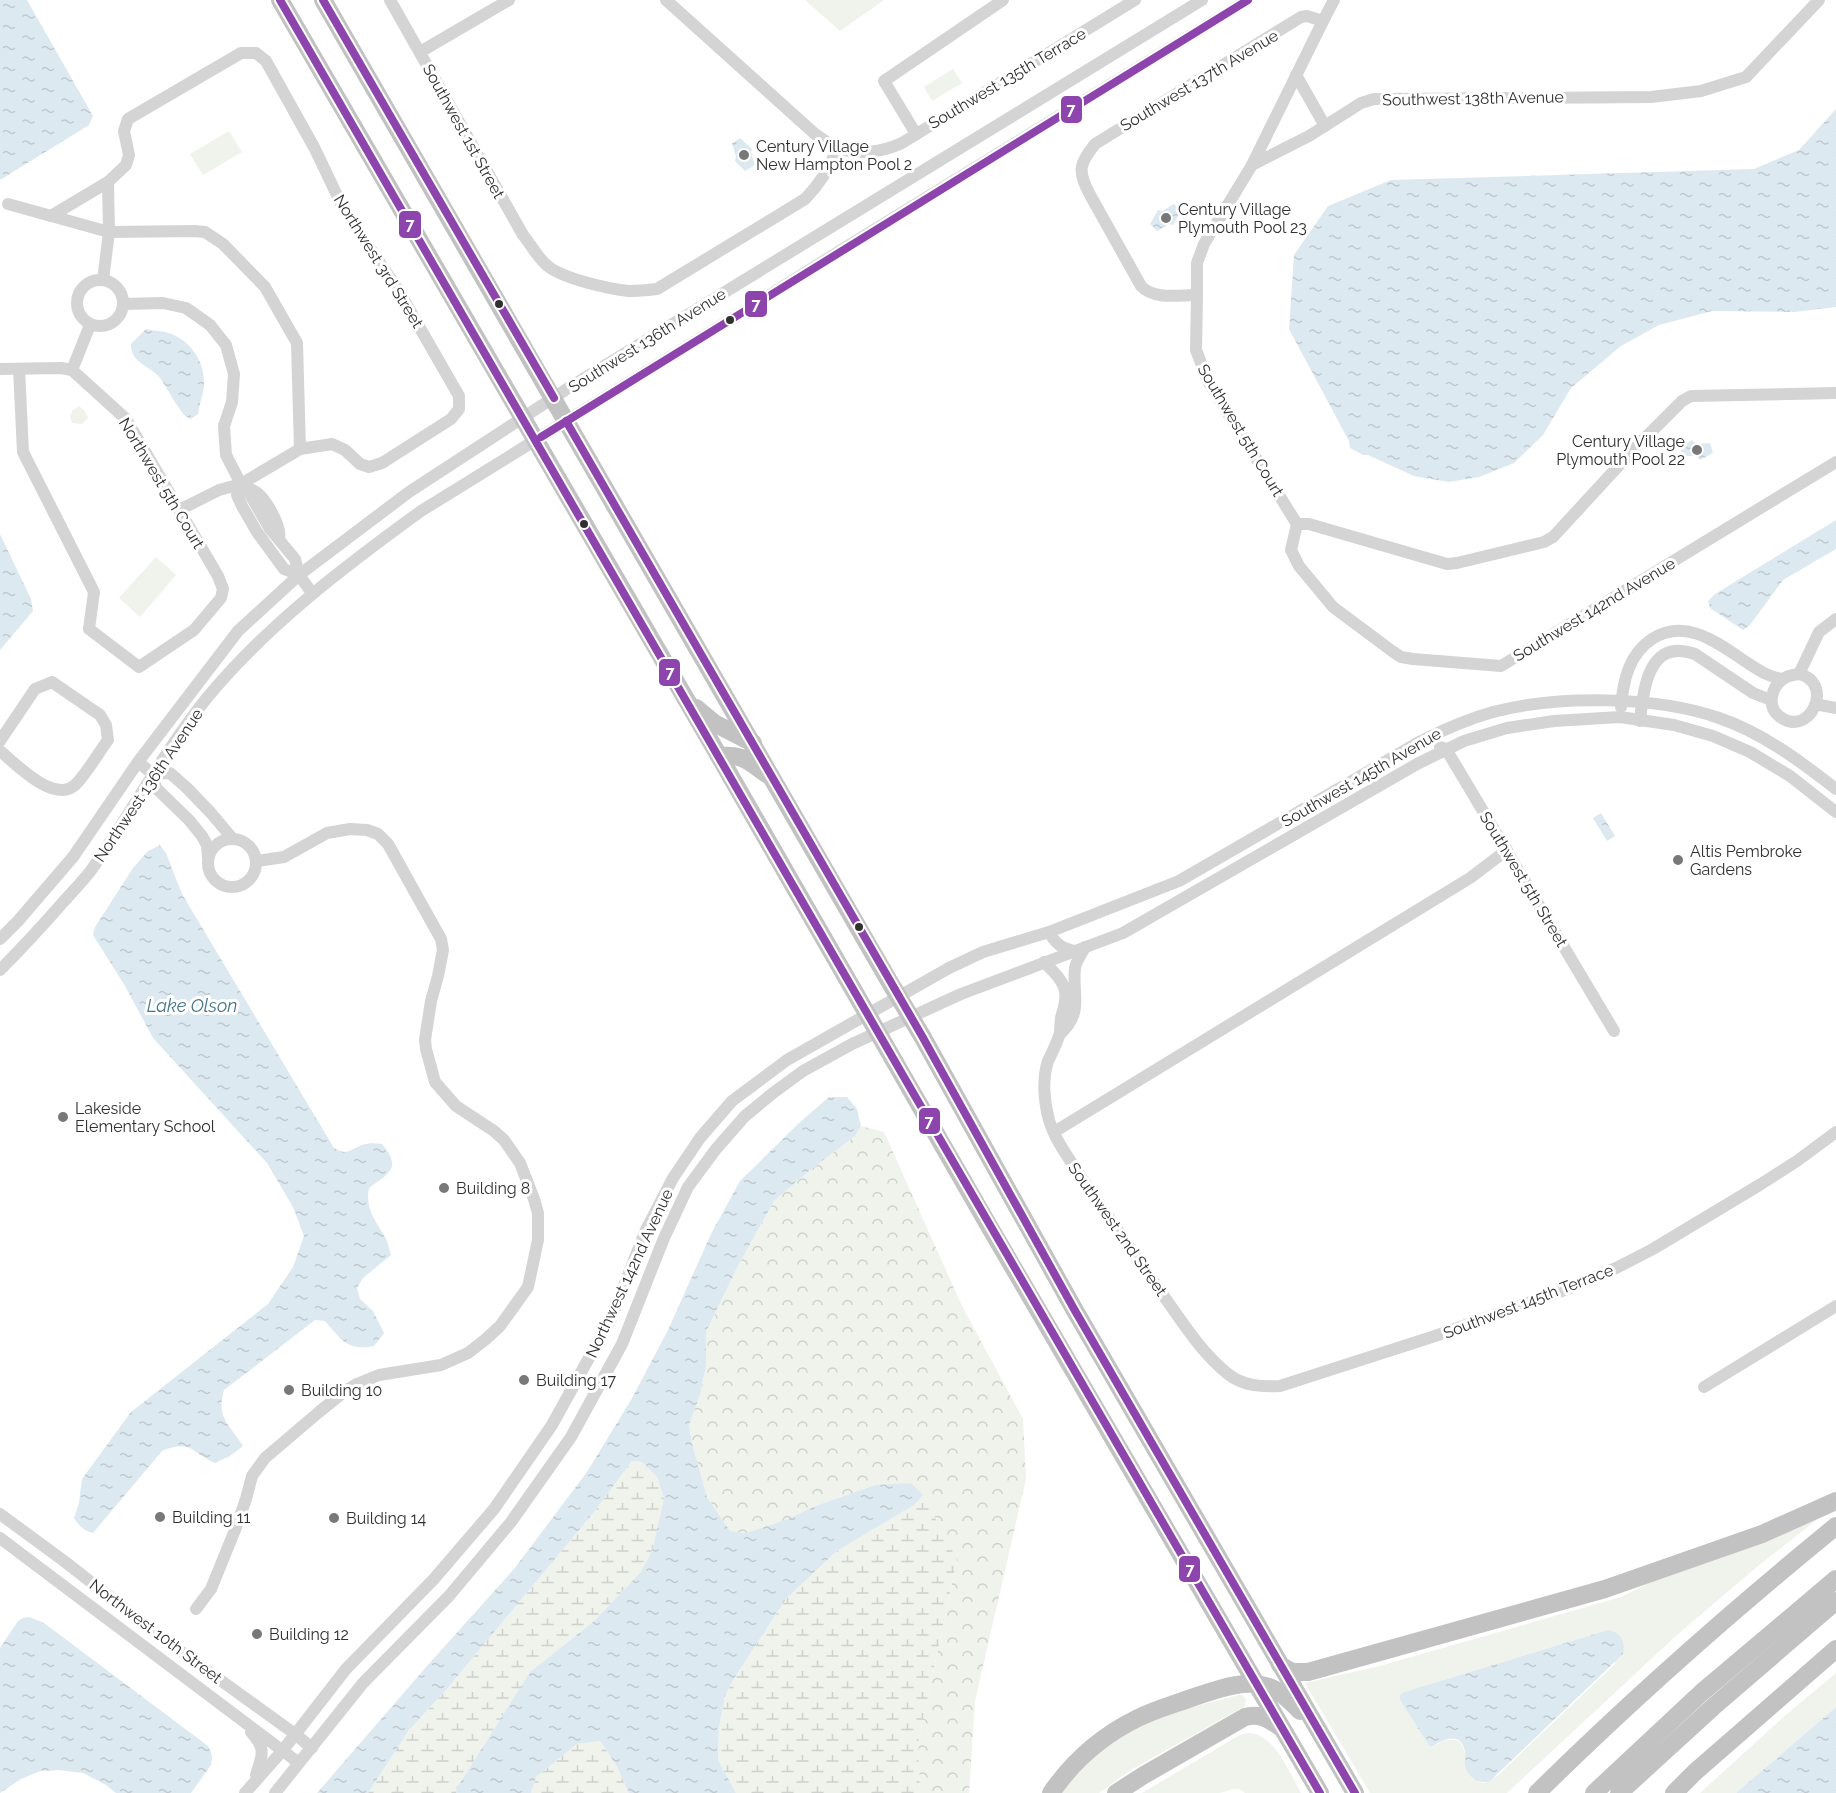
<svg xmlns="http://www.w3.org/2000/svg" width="1836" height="1793" viewBox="0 0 1836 1793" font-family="Raleway,sans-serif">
	<defs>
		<pattern id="forest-crowns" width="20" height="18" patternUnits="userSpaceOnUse" patternTransform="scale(1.5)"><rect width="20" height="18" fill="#f0f2ec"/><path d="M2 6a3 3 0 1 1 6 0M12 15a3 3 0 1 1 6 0" fill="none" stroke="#ced0cb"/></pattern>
		<pattern id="wetland-marsh" width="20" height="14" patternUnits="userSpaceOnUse" patternTransform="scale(1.5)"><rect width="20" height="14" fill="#f0f2ec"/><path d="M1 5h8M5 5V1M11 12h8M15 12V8" fill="none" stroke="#ced0cb"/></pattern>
		<pattern id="water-ripples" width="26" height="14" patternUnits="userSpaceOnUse" patternTransform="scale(1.5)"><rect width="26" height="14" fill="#dde9f0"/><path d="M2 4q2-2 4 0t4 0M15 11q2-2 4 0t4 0" fill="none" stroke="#bec8ce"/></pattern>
	</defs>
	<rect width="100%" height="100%" fill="#fff"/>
	<!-- green -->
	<g fill="#f0f2ec" fill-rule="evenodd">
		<path d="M805,0H884L840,31Z"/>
		<path d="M953,69L962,83L932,101L924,87Z"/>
		<path d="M229,131L242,152L203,175L190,154Z"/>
		<path d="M79,406L85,411L88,418L82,424L72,423L70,416L73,410Z"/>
		<path d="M156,557L176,575L140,617L119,598Z"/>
		<path d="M1818,1519L1758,1566L1678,1634L1507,1793H1370L1305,1683L1380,1666L1621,1597L1651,1582ZM1608,1630L1615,1664L1497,1776L1484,1783C1453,1777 1481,1719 1431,1747L1429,1746L1400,1700V1695L1404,1692Z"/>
		<path d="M1836,1673V1707L1736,1793H1700L1787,1714Z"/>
		<path d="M1239,1695H1242L1246,1700L1245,1706L1129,1771L1099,1793H1058L1109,1743L1165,1714Z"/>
		<path d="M1247,1733C1273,1731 1290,1774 1301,1793H1245C1235,1784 1230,1792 1219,1793C1194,1793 1167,1793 1142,1793L1238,1736Z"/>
	</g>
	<!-- forest -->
	<path fill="url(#forest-crowns)" d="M861,1126L884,1132L962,1306L1023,1419L1026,1479L975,1701L969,1793H920L918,1743L957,1560L875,1485L818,1505L789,1519L746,1533L730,1531L707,1497L692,1443L689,1425L700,1395L706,1366V1332L738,1266L774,1201L809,1171L855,1136Z"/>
	<!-- wetland -->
	<g fill="url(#wetland-marsh)">
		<path d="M632,1461L642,1462L657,1477L664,1498L652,1551L640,1573L594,1621L530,1672L458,1786L456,1793H368L409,1730L446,1690L594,1512Z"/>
		<path d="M923,1495L957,1560L918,1743L920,1793H736L718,1760L719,1727L725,1696L733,1680L786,1599L837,1551L914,1505Z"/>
		<path d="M600,1741L616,1765L629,1793H531L536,1777L577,1744Z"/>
	</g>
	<!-- water -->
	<g fill="url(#water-ripples)">
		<path d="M0,0H27L93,116L89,125L0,180Z"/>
		<path d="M1836,109V307L1795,312L1712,311L1659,325L1621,346L1571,388L1543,435L1514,463L1479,477L1449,482L1414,476L1368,455H1363L1350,448L1349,441L1289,329L1294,255L1328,206L1391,180L1754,169L1799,150Z"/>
		<path d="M740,138L752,149L751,153L755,165L745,171L735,161L736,157L732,143Z"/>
		<path d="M1174,204L1181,211L1173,225L1169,224L1157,231L1150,224L1158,210L1162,211Z"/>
		<path d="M146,329C155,331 166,331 174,335C194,345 205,364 204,386C203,395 199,405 198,414L191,419C180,416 168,388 160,378C151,366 130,363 131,344Z"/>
		<path d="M1692,440L1696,444L1710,443L1713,453L1700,460L1696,456H1682L1680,447Z"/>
		<path d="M1836,520V549L1783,580L1750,625L1743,630L1710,608L1708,601L1715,594Z"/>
		<path d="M0,534L31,599L33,611L0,650Z"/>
		<path d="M1601,813L1615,836L1607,841L1593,818Z"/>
		<path d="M160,845L166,853L182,894L334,1148C347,1156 349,1150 362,1145C368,1143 375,1143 382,1144C402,1168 390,1173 369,1188C365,1209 375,1220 385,1237C388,1242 389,1249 391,1255L363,1278L357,1288L360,1299L373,1311L384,1333L374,1346C346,1351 342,1340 325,1321L315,1320L224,1390C216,1419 229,1423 243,1446L230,1456L215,1463C190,1452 192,1439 162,1451L93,1533C84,1531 79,1526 74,1518L79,1503L82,1479L131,1412L268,1304L293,1267L304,1236L293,1207L267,1163L153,1038L125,986L93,935L95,927L133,868L148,851Z"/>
		<path d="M829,1097H847L857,1109L861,1126L855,1136L809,1171L774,1201L738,1266L706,1332V1366L700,1395L689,1425L692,1443L707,1497L730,1531L746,1533L788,1519L818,1505L875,1485L911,1483L923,1495L914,1505L837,1551L786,1599L733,1680L725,1696L719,1727L718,1760L736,1793H629L616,1765L600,1741L577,1744L536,1777L531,1793H456L458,1786L530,1672L594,1621L640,1573L652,1551L664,1498L657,1477L642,1462L632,1461L594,1512L446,1690L409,1730L368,1793H317L427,1666L514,1569L587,1472L631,1400L668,1330L711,1234L740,1181L799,1123Z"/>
		<path d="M29,1617L44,1623L208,1746C212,1753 213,1757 211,1765L191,1793H116L106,1785L83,1773L58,1770L40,1771L21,1779L0,1793V1648L18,1621L23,1618Z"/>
		<path d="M1608,1630C1621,1632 1626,1643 1623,1654L1490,1781C1479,1785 1468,1777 1465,1766C1464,1761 1466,1756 1465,1752C1461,1730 1443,1740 1431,1747L1429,1746L1400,1700V1695L1404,1692Z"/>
		<path d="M1836,1707V1793H1736Z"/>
	</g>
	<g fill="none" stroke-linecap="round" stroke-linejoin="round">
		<!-- minor -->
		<g stroke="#d4d4d4" stroke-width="12">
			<path d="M390,0L523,235C532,246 538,259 549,267C565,279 609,289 629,291C639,291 648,290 657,289L805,199C820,184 829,169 837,149C861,154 880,153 902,143L1135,0"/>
			<path d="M666,0L815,134L837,149"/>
			<path d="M420,52L509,0"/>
			<path d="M1296,75L1325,126"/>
			<path d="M916,134L884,81L1003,0"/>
			<path d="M1252,165L1323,21"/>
			<path d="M8,204L109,232L195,231L205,232L223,244L265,287L297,343L300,449"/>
			<path d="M51,216L108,182"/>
			<circle cx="100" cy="303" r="23"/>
			<path d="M103,280L109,232L108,182L126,165L129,155L124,131L128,119L241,53H256L266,61L315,149L344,210L397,288L459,396V409L451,419L382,463L369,467L360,464L345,450L332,444L300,449L241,484L219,490L179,510"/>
			<path d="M1197,295V263L1204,244L1252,165L1309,136L1361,103L1374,99L1651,97L1701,91L1746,77L1819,0"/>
			<path d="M123,304L163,303L186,308L210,325L226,345L234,374L232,402L224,426L226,455L241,484L248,491L270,529L295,559L299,575L312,593"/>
			<path d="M0,369L61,368L72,370"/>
			<path d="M19,369L23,452L94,592L89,629L139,667L194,630L221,598L223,589L218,576L126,419L72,370L90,325"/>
			<path d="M241,484L237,495L242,506L257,532L284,569L299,575"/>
			<path d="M248,491L252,490C264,494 282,526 279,539"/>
			<path d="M1297,524L1208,381L1196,350L1197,295C1179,295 1154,300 1141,286L1089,193C1077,170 1080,163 1095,144L1301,17L1307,16L1323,21L1334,0"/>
			<path d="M1297,524L1291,550L1299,566L1333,607L1392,651L1401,657L1413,659L1501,666L1836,462"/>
			<path d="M1297,524H1309L1447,564L1457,563L1544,542L1553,537L1635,448L1682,401L1691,396L1836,393"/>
			<path d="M1799,674C1836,683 1809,740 1779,716C1767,707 1771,688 1782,680C1787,675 1793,675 1799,674Z"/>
			<path d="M1799,674L1819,632L1836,619"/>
			<path d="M1820,705L1836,708"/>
			<path d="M1621,707C1623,681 1629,654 1652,639C1693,613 1730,655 1764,673C1770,676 1776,678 1782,679"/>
			<path d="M1640,721C1643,688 1649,638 1695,654L1753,693L1771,700"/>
			<path d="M0,741L35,689L52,682L100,715L106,725L108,740C99,752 85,776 75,785C54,804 16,764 0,751"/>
			<path d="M1440,747L1446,749L1614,1031"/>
			<path d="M138,762L153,774L170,773L187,788L211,813L232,838"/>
			<path d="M153,774L156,788L189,820L202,836L207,845L208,857"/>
			<circle cx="232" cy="863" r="24"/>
			<path d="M1049,932C1055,943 1061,948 1074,951"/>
			<path d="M0,939L18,921L73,857L138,762L238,631L299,575L409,492L573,385L1202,0"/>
			<path d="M1044,962C1052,970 1063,980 1065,991C1067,1001 1063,1009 1061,1018C1060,1024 1061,1030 1059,1036C1056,1045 1052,1053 1048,1061C1042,1079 1044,1102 1049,1120C1055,1141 1071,1161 1083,1180C1107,1215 1131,1250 1156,1285C1177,1314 1199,1351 1228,1374C1243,1386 1261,1387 1280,1386L1435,1336L1570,1288L1618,1267L1653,1249L1761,1184L1797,1161L1836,1132"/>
			<path d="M0,970C23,947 44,924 65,900C74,890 84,880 92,869C131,813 163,753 206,699C267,625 344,567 421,511L741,313L846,247L1248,0"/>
			<path d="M1060,1034C1084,1012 1072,995 1075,968C1076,961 1082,953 1085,947"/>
			<path d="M1054,1132L1470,878L1507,850"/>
			<path d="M1704,1387L1836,1306"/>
			<path d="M0,1514L64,1561L165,1640L295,1734L312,1748"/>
			<path d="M0,1538L299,1763"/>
			<path d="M196,1609L211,1589L235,1530L246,1499L252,1476L265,1458L319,1412L345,1391L357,1384L379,1375L441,1365L468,1353L486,1339L500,1326L528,1287L538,1240V1213L534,1199L520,1163L504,1140L494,1131L456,1106L435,1082L426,1049L425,1040L431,1001L438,976L443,950L441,939L388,844L378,834L367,830L350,829L327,833L284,857L257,861"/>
			<path d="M251,1732C267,1750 262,1755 256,1775"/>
			<path d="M245,1793L283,1750L346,1669L433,1580L494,1509L552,1425L611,1318L646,1230L673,1178L700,1138L732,1101L787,1060L949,968L983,952L1049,932L1179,881L1421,741C1445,729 1468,719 1493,712C1558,695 1656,696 1719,718C1763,733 1800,761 1836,789"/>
			<path d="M275,1793L363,1683L449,1596L511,1522L571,1437L622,1344L664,1238L688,1187L716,1149L745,1116L773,1093L803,1071L852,1044L961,994L1123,933L1417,764L1464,741L1507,728L1554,721L1620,717L1674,725L1713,736L1750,752L1790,776L1836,812"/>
		</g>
		<!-- highway -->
		<g stroke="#c2c2c2" stroke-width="18">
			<path d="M280,0L719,756L989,1226L1320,1793"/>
			<path d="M323,0L889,981L922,1036L1074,1309L1355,1793"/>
			<path d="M696,708L714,723L753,743"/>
			<path d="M719,756C744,754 748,761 768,775"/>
			<path d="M1280,1665L1292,1672H1308L1605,1589L1762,1534L1836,1501"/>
			<path d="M1051,1793C1073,1761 1103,1735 1138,1718C1156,1709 1175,1704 1194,1697C1216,1690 1243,1679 1266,1686C1280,1690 1290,1701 1300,1711"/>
			<path d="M1116,1793L1144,1775L1245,1717C1259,1713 1269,1719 1280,1727"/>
			<path d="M1537,1793C1632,1699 1732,1611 1836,1526"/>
			<path d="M1594,1793L1701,1693L1836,1579"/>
			<path d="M1619,1793L1713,1707L1836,1601"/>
			<path d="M1674,1793L1695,1772L1836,1649"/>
		</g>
		<!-- bus-1 casing -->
		<g stroke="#fff" stroke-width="12">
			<g id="bus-1">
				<path d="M280,0C627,598 972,1196 1320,1793"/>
				<path d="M323,0L554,398"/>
				<path d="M566,421L922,1036L1074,1309L1355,1793"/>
				<path d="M541,437L1248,0"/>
			</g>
		</g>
		<!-- bus-1 -->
		<use href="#bus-1" stroke="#8e44ad" stroke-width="8"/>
	</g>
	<!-- markers -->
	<g fill="#787878" stroke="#fff" stroke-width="2">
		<circle cx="744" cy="155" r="6"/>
		<circle cx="1166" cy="218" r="6"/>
		<circle cx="1697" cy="450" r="6"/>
		<circle cx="1678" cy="860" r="6"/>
		<circle cx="63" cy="1117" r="6"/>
		<circle cx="444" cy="1188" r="6"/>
		<circle cx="524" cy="1380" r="6"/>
		<circle cx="289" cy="1390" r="6"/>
		<circle cx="160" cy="1517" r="6"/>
		<circle cx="334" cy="1518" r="6"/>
		<circle cx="257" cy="1634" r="6"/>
	</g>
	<g fill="#303030" stroke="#fff" stroke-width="2">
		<circle cx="499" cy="304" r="5"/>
		<circle cx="730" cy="320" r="5"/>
		<circle cx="584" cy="524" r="5"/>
		<circle cx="859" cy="927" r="5"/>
	</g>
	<g text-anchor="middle" stroke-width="6" stroke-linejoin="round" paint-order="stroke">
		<!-- street labels -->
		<g font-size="16" fill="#303030" stroke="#fff">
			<text transform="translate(1007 78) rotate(-31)" y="6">Southwest 135th Terrace</text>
			<text transform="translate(1199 80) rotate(-31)" y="6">Southwest 137th Avenue</text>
			<text transform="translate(1473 98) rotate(-1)" y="6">Southwest 138th Avenue</text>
			<text transform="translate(464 131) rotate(61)" y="6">Southwest 1st Street</text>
			<text transform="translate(379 261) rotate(58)" y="6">Northwest 3rd Street</text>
			<text transform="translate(647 340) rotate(-32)" y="6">Southwest 136th Avenue</text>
			<text transform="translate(1241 430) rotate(59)" y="6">Southwest 5th Court</text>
			<text transform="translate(162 483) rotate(59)" y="6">Northwest 5th Court</text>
			<text transform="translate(1594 609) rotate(-31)" y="6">Southwest 142nd Avenue</text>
			<text transform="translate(1361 777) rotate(-30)" y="6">Southwest 145th Avenue</text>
			<text transform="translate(148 785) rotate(-56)" y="6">Northwest 136th Avenue</text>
			<text transform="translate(1524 879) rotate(59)" y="6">Southwest 5th Street</text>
			<text transform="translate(1118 1229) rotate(55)" y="6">Southwest 2nd Street</text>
			<text transform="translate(629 1273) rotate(-65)" y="6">Northwest 142nd Avenue</text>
			<text transform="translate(1528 1301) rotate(-21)" y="6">Southwest 145th Terrace</text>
			<text transform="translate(156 1631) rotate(37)" y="6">Northwest 10th Street</text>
		</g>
		<!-- poi labels -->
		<g font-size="16" fill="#303030" stroke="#fff" text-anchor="start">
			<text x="756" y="152">Century Village<tspan x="756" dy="18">New Hampton Pool 2</tspan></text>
			<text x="1178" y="215">Century Village<tspan x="1178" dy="18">Plymouth Pool 23</tspan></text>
			<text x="1685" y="447" text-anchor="end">Century Village<tspan x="1685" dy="18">Plymouth Pool 22</tspan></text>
			<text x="1690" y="857">Altis Pembroke<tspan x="1690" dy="18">Gardens</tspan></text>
			<text x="75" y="1114">Lakeside<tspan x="75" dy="18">Elementary School</tspan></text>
			<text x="456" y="1194">Building 8</text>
			<text x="536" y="1386">Building 17</text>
			<text x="301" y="1396">Building 10</text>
			<text x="172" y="1523">Building 11</text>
			<text x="346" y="1524">Building 14</text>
			<text x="269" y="1640">Building 12</text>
		</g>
		<!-- water labels -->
		<g font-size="18" font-style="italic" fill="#46748a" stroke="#fff">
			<text x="192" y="1012">Lake Olson</text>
		</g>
	</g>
	<g stroke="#fff" stroke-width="2">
		<rect x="1060" y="95" width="23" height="29" rx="6" fill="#8e44ad"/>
		<rect x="398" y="210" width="24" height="29" rx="6" fill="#8e44ad"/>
		<rect x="744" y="290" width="24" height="28" rx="6" fill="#8e44ad"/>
		<rect x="658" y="658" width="23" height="29" rx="6" fill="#8e44ad"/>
		<rect x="918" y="1107" width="23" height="28" rx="6" fill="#8e44ad"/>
		<rect x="1178" y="1555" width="23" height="28" rx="6" fill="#8e44ad"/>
	</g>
	<g font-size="16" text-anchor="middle" font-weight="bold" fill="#fff">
		<text x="1071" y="115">7</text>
		<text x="410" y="230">7</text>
		<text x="756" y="310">7</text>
		<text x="670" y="678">7</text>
		<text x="929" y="1127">7</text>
		<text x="1190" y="1575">7</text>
	</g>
</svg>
